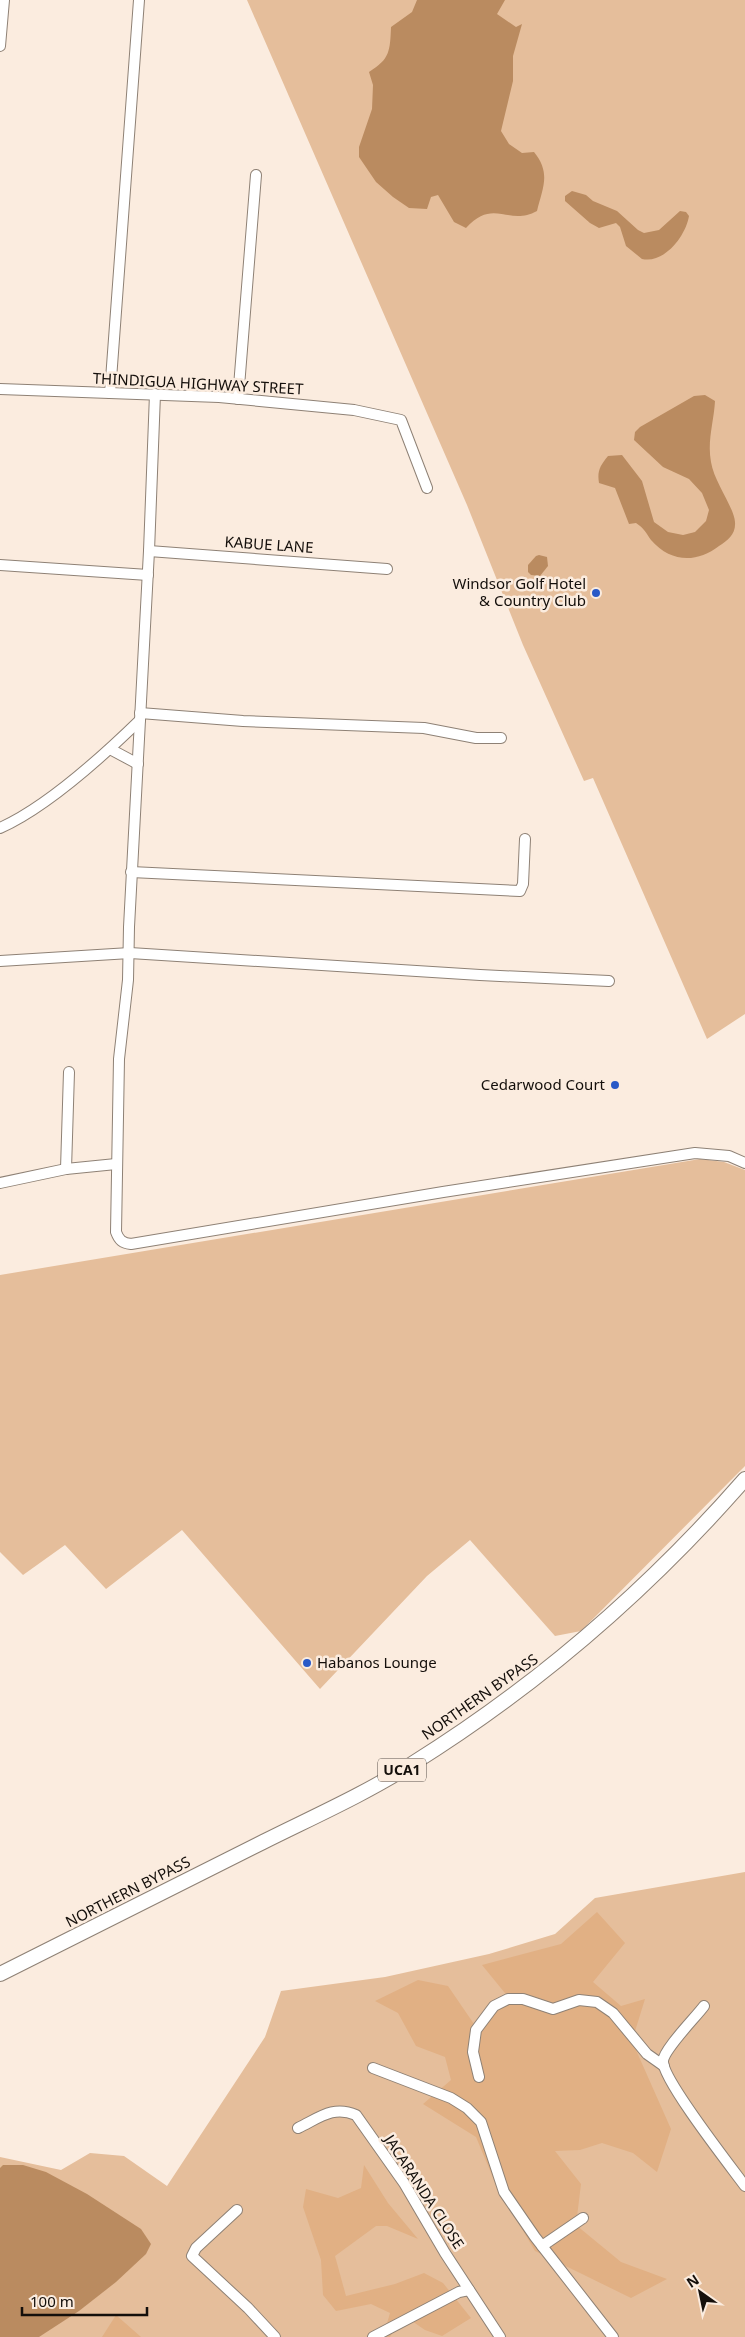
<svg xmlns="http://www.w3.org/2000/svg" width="745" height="2337" viewBox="0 0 745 2337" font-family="'Noto Sans',sans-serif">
	<rect width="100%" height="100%" fill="#fbecdf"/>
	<!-- green -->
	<g fill="#e5be9b">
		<path d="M247,0H745V1014L707,1039L593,778L584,781L523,645L467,505Z"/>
		<path d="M700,1159L724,1162L745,1170V1466L581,1631L555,1636L470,1540L427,1576L320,1689L182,1530L106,1589L65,1545L23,1575L0,1552V1275Z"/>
		<path d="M745,1872V2337H0V2157L61,2170L90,2153L124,2156L167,2186L265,2037L281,1991L385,1977L489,1954L555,1934L595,1898Z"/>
	</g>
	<!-- forest -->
	<g fill="#e1b084">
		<path d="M597,1912L625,1943L593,1982L621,2006L645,1999L632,2041L671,2129L657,2172L633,2153L602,2143L580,2150L555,2151L581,2184L576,2225L621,2262L667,2279L631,2298L535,2251L496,2185L476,2137L423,2104L451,2080L445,2057L416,2046L398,2013L375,2001L418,1980L448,1986L474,2024L509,1998L482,1965L561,1944Z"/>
		<path d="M364,2165L388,2203L418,2239L387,2226H376L335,2256L346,2296L395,2284L424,2273L443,2283L471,2318L442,2336L425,2330L403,2315L390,2337H383L390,2313L371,2304L336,2311L323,2295L321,2260L303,2207L306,2189L338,2198L361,2188Z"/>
		<path d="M116,2315L141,2337H102Z"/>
	</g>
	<!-- water -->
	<g fill="#ba8b60">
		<path d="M417,0H505L497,14L516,27L522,24L513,56V81L501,131L509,144L522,153L534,152C551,173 543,187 537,211C508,227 494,197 466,228L454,222L438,195L431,197L427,209L409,208L393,197L376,182L359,157V147L372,109L373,85L369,72C390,59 390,51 391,27L412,12Z"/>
		<path d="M572,191L586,195L593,201L617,211L638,230L644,233L659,230L680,211L686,212L689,216C686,235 665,264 642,259L626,246L620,227L616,223L599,228L590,223L565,201V196Z"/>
		<path d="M705,395L715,401C714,421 707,441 711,462C714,482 734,507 735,522C736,534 728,540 719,546C697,563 671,563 651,540C646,533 644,528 636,523L629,524L615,488L599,483C597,471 600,466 608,456L622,455L642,481L654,522L668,532L683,535L695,532L706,521L709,510L702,493L689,479L663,467L634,440L635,432L640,427L694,396Z"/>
		<path d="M539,555L547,557L548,566L540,576L531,575L528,572V565L536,556Z"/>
		<path d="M3,2165H23L46,2172L87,2194L141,2229L151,2244L146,2254L116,2282L79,2311L39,2337H0V2168Z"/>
	</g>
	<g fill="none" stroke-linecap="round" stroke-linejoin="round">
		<!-- minor casing -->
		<g stroke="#8e8175" stroke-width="12">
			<g id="minor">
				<path d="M0,46L4,0"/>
				<path d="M0,389L219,397L354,410L401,420L427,488"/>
				<path d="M110,393L139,0"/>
				<path d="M155,394L149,551L129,927L128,980L119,1059L116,1232C119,1240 122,1243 131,1244L443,1192L695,1153L729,1156L745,1163"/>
				<path d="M238,399L256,175"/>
				<path d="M149,551L387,569"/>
				<path d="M0,565L148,575"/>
				<path d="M140,713L243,721L424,728L476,738H501"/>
				<path d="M110,749L138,764"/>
				<path d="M0,828C45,808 104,755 140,720"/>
				<path d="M131,872L520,891L523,884L525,839"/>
				<path d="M0,961L130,953L480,975L609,981"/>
				<path d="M66,1169L69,1072"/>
				<path d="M0,1183L66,1169L116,1164"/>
				<path d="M704,2006C696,2017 664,2049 663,2061C662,2079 731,2167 745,2186"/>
				<path d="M373,2068L451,2098L467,2108L481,2122L504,2192L535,2237L613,2337"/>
				<path d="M479,2077L473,2052L476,2030L494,2006L508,1999H523L553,2009L579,2000L597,2002L613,2013L647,2054L664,2066"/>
				<path d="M298,2128C319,2118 333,2105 356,2115L404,2183L445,2253L500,2337"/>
				<path d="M237,2210L196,2248L192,2256L248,2308L275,2337"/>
				<path d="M542,2246L583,2218"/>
				<path d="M373,2337L459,2292L469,2290"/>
			</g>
		</g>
		<!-- major casing -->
		<g stroke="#8e8175" stroke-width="16">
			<path id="major" d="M0,1974C88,1930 176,1886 263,1842C313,1817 365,1794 412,1764C537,1686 648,1590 745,1479"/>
		</g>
		<!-- minor -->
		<use href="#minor" stroke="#fff" stroke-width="10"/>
		<!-- major -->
		<use href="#major" stroke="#fff" stroke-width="14"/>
	</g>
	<!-- markers -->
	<g fill="#2959c7" stroke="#fbecdf" stroke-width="2">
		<circle cx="596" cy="593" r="5"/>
		<circle cx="615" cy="1085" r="5"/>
		<circle cx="307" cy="1663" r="5"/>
	</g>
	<g text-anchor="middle" stroke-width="5" stroke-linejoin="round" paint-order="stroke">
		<!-- shield labels -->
		<rect fill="#fbecdf" stroke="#59514b" stroke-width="1" x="378" y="1758.5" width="48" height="23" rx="4"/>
		<g font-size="14" font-weight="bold" fill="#140f0b">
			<text x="402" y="1775">UCA1</text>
		</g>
		<!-- street labels -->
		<g font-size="15" fill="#140f0b" stroke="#fbecdf">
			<text transform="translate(198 384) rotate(3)" y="5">THINDIGUA HIGHWAY STREET</text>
			<text transform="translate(269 545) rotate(4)" y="5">KABUE LANE</text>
			<text transform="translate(480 1697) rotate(-35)" y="5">NORTHERN BYPASS</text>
			<text transform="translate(128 1892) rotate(-27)" y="5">NORTHERN BYPASS</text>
			<text transform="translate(424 2192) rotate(57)" y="5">JACARANDA CLOSE</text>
		</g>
		<!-- poi labels -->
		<g font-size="15" fill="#140f0b" stroke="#fbecdf" text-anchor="end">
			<text x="586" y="589">Windsor Golf Hotel<tspan x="586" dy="17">&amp; Country Club</tspan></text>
			<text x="605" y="1090">Cedarwood Court</text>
			<text x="317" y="1668" text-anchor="start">Habanos Lounge</text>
		</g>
	</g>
	<!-- north arrow -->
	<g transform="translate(700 2292) rotate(327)" stroke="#fbecdf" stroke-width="4" paint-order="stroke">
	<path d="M0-4L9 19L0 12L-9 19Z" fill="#140f0b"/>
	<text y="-8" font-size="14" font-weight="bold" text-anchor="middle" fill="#140f0b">N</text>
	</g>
	<!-- scale -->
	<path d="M22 2307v8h125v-8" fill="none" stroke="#140f0b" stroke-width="2.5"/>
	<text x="30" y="2307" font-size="15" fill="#140f0b" stroke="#fbecdf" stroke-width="4" paint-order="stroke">100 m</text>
</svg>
